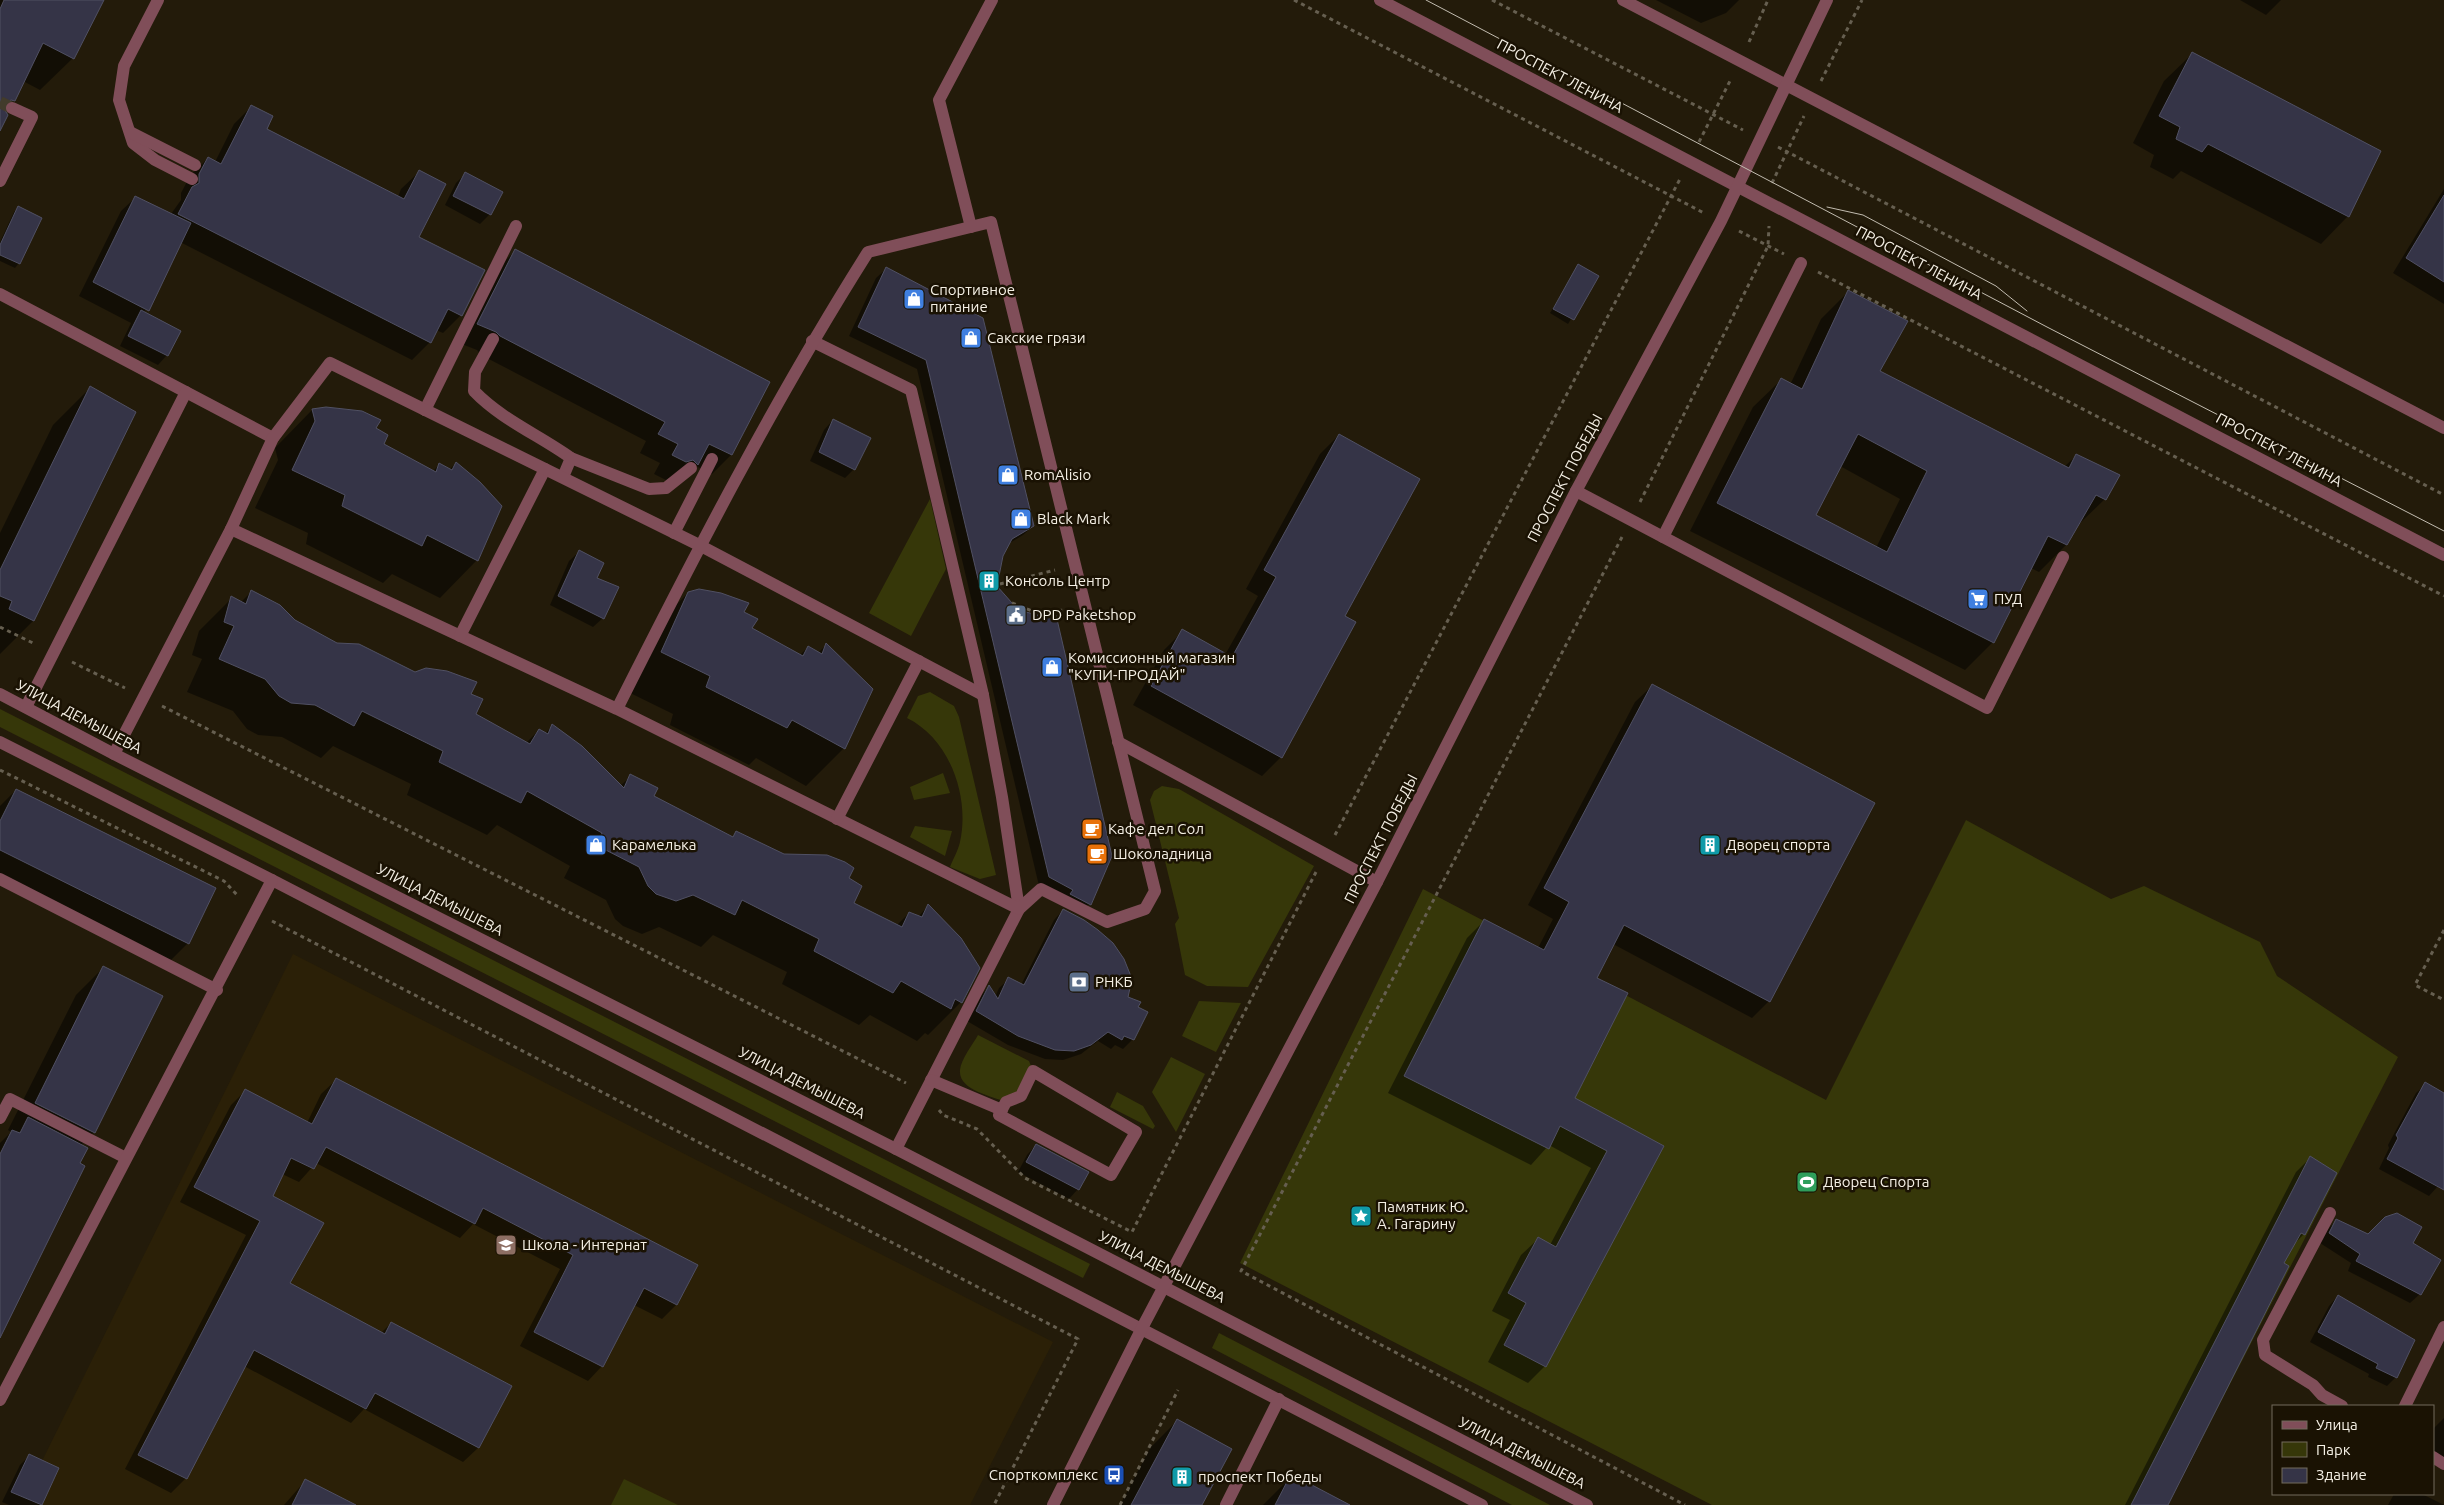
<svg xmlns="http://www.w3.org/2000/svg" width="2444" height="1505" viewBox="0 0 2444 1505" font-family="Ubuntu,sans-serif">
	<rect width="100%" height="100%" fill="#231b0a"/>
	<!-- built -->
	<path fill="#2b2007" d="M293,954L1053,1342L970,1505H42L59,1469L42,1461Z"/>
	<!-- green -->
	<g fill="#363709">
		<path d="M930,499L946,569L911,636L869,613Z"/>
		<path d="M930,692L954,706L959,717L996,875L980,879L950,867C953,859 958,851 960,842C970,797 950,739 907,718L918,696Z"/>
		<path d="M0,709L1090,1264L1083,1278L0,727Z"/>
		<path d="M943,773L950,793L914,800L910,787Z"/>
		<path d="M1162,786L1179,789L1314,866L1248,987L1207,986L1185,975L1175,924L1179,918L1150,800L1154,791Z"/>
		<path d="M1966,820L2111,899L2144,886L2260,942L2277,976L2398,1057L2168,1505H1712L1240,1263L1423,889L1826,1100Z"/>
		<path d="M915,826L952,831L945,856L910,837Z"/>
		<path d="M1199,1001L1241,1003L1216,1052L1182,1036Z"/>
		<path d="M978,1035L1029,1061L1033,1071L1021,1096L1006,1102C992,1096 958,1090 960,1070C961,1059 973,1044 978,1035Z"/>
		<path d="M1171,1057L1205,1074L1176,1132L1152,1092Z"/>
		<path d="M1117,1092L1143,1106L1155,1126L1153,1129L1110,1107Z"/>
		<path d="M1219,1333L1550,1505H1512L1212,1348Z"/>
		<path d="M624,1479L678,1505H611Z"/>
	</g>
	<!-- shadow -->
	<g fill="#0007" fill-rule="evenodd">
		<path d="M0,0H102L73,58L40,90L23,81L14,100L3,111L0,124Z"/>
		<path d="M1656,0H1739L1726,13L1701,23Z"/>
		<path d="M2240,0H2281L2266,15Z"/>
		<path d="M2192,54L2348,216L2321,244L2181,171L2173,179L2150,167L2154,155L2133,143L2164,81Z"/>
		<path d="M252,106L265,129L398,197L401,189L419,172L417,238L461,315L443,333L436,330L430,342L412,360L180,242L144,313L167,355L158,365L120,346L131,323L79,296L121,211L136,197L171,214L181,200V193L190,176L208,158L215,162L234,124Z"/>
		<path d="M465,174L490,214L480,224L445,205L456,183Z"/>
		<path d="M2444,189V304L2393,273Z"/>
		<path d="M18,208L19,263L15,268L0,261V242L14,212Z"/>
		<path d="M516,250L768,382L731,455L712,474L696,466L666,480L654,474L660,463L640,453L646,441L481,355L477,350L459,343L497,269Z"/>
		<path d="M1579,266L1597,276L1568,324L1550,313Z"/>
		<path d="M886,269L1033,526L1023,535L1008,544L1001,556L996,587L1089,904L1080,913L1039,886L917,369L849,336L876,278Z"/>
		<path d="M1848,292L1879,371L2064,467L2076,456L2105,499L2077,526L2066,545L2039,572L2031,568L1993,642L1965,670L1690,531L1753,407L1781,380L1790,385L1821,319ZM1840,466L1900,499L1876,548L1814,516Z"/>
		<path d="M90,388L135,412L33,621L0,654V533L53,425Z"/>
		<path d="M326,408L362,413L375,429L382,445L433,471L439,465L449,470L456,463L477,560L440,598L392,574L383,583L306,544L308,533L255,508L278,460L275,448L312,410Z"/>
		<path d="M833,420L854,469L845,478L810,461L824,430Z"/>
		<path d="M1339,435L1343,616L1281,757L1262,776L1133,705L1164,650L1183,631L1225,655L1258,596L1246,589L1320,454Z"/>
		<path d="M579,552L596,578L603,618L593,627L550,605L569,561Z"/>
		<path d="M251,592L294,621L337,644L469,695L474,715L526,743L539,730L545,734L552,726L620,786L631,776L652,797L732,837L736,833L784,856L847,878L852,903L896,926L909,913L918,917L928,906L978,968L961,1002L928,1035L925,1033L917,1041L870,1015L859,1025L782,984L787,972L713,935L701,947L659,927L642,934L623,926L615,919L606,900L564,878L570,866L497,825L487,835L407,795L411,784L333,746L321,758L282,737L258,735L247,729L233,711L187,692L202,659L192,655L199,631L232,598L240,603Z"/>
		<path d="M688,593L742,612L750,628L800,655L808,647L818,653L826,645L844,748L806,786L756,758L749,765L670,725L673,714L624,690L650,631Z"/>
		<path d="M1652,686L1769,1001L1752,1018L1613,944L1595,978L1573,1099L1662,1146L1545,1366L1528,1383L1488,1362L1510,1320L1492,1311L1521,1255L1538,1239L1550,1245L1591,1168L1549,1145L1531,1165L1388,1093L1467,938L1484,921L1538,948L1553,919L1528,905L1635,702Z"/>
		<path d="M16,790L215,889L188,943L169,962L0,879V806Z"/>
		<path d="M1063,910L1136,1008L1133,1039L1123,1049L1115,1045L1111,1049L1098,1041L1081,1054L1063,1060L1045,1059L1008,1045L967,1021L980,996L989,987L995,997L999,988L1009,979L1021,985L1054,920Z"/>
		<path d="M104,967L94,1132L81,1145L0,1334V1143L11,1132L8,1130L76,995Z"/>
		<path d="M336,1080L696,1266L676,1305L662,1319L634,1305L602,1366L588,1381L520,1346L560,1269L473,1224L460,1238L316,1163L299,1182L282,1174L271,1196L288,1283L381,1333L391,1323L510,1386L478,1448L463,1462L364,1409L351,1423L244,1366L186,1478L171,1493L125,1469L246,1235L180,1202L231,1105L245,1091L307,1123L321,1094Z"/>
		<path d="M2426,1084L2444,1095V1175L2438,1186L2429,1196L2379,1169L2389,1148L2388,1145L2416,1093Z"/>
		<path d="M1036,1145L1078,1189L1069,1199L1018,1172L1027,1155Z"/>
		<path d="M2310,1158L2304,1234L2292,1246L2283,1264L2166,1505H2125L2296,1172Z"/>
		<path d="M2336,1221L2368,1235L2411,1243L2420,1294L2410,1303L2348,1271L2351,1263L2320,1243L2327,1230Z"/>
		<path d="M2338,1296L2396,1377L2387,1386L2368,1377L2369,1374L2310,1342L2329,1306Z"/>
		<path d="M2444,1418V1461L2433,1454V1429Z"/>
		<path d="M1177,1421L1201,1505H1120L1150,1448Z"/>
		<path d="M29,1456L58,1469L41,1505H9L2,1502L20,1465Z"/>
		<path d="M1292,1476L1348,1505H1263Z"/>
		<path d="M305,1481L353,1505H284Z"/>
		<path d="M2394,1494H2422L2444,1505H2388Z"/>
	</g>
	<!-- building -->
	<g fill="#353447" stroke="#505063" fill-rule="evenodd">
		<path d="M4,0H104L74,59L43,43L15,101L11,100L5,104L4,109L8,115L0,131V9Z"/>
		<path d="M2192,52L2381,151L2349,217L2208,144L2202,152L2176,139L2180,127L2159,116Z"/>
		<path d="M251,105L273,116L267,129L404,199L419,170L446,184L419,237L485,270L462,316L448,309L431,343L178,214L192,187L199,183V174L208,157L221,164Z"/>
		<path d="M465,172L503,192L491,215L453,196Z"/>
		<path d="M2444,195V282L2406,258Z"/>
		<path d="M135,196L191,223L149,311L93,282Z"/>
		<path d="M18,206L42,218L20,264L0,255V245Z"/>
		<path d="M515,249L770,382L732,455L709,444L698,465L693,460L686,462L672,455L678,444L658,434L665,422L500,336L496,332L477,324Z"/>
		<path d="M1578,264L1599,276L1574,320L1553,309Z"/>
		<path d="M886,267L983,318L1034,526L1012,539L1003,556L997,586L1012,603L1026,612L1041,616L1056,615L1112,856L1091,905L1070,894L1073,890L1049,877L926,360L858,327Z"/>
		<path d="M1848,290L1908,321L1880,371L2069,468L2076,454L2120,475L2106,500L2096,495L2067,545L2048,536L1994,643L1717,503L1781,378L1802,389ZM1858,434L1927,471L1887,552L1816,515Z"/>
		<path d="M141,310L181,331L168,356L128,336Z"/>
		<path d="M90,386L136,412L34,621L9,609L12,601L0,596V570Z"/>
		<path d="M326,407L362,411L381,420L376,428L388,435L384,444L436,472L439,463L452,470L456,462L480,482L502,506L478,561L427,535L422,546L342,506L345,495L292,470L315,421L312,409Z"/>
		<path d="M833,419L871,438L855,470L819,452Z"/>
		<path d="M1339,434L1420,479L1345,616L1356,622L1282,758L1151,686L1182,629L1232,657L1276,577L1264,570Z"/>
		<path d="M579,550L604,563L597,578L619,587L604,619L558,596Z"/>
		<path d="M699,589L721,593L749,603L744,612L758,619L752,628L803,656L808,646L822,654L826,643L873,689L845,749L792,720L787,728L706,687L710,676L661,652L688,592Z"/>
		<path d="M251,590L280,605L295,620L337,643L359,644L415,672L426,668L447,671L477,682L471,694L483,699L476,714L530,744L539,729L548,734L552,724L582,746L624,788L630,774L658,788L654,796L733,837L736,831L784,854L827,855L845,862L854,868L849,878L862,886L854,903L902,927L909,912L922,917L928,904L961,938L980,968L962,1003L955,999L951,1009L901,981L893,993L814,951L819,939L742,900L735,915L693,895L676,901L656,894L648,886L639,867L596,845L602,833L527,791L521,803L439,762L443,751L362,711L354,726L315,705L291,703L279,696L265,679L219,659L234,626L224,622L231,596L246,604Z"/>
		<path d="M1652,684L1875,803L1770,1002L1624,925L1597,978L1628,993L1575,1098L1664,1146L1546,1367L1504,1345L1526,1303L1508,1293L1538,1237L1556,1247L1607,1151L1560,1126L1549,1149L1404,1076L1484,919L1544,950L1569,902L1544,888Z"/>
		<path d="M16,789L216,888L189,944L0,850V821Z"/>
		<path d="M1063,909L1084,920L1098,930L1113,943L1124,959L1132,979L1128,997L1141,1002L1138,1007L1148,1012L1134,1040L1124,1036L1122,1040L1108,1032L1091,1045L1074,1051L1055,1050L1018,1036L976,1011L989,985L998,999L1008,977L1024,985Z"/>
		<path d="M103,966L163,996L95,1133L35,1103Z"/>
		<path d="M336,1078L698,1265L677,1305L644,1288L603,1367L534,1332L573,1255L483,1208L475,1224L326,1147L314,1169L291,1158L273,1196L324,1223L290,1283L385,1334L391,1322L512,1386L479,1448L375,1393L366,1409L254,1350L187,1479L138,1455L260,1221L194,1187L245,1089L312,1124Z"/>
		<path d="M2425,1082L2444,1093V1190L2387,1159L2398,1138L2396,1135Z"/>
		<path d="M28,1117L88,1148L80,1163L85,1166L0,1338V1154L12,1130L20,1133Z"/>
		<path d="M1036,1144L1089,1172L1079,1190L1026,1162Z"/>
		<path d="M2310,1156L2337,1173L2305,1235L2301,1233L2284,1263L2289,1266L2168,1505H2131Z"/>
		<path d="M2397,1213L2422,1227L2413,1243L2441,1260L2421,1295L2356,1261L2360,1254L2329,1233L2336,1219L2368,1234L2385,1217Z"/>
		<path d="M2338,1295L2415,1340L2397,1378L2376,1368L2378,1364L2318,1332Z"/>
		<path d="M1177,1419L1232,1449L1202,1505H1131Z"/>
		<path d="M29,1454L59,1468L42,1505L11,1492Z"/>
		<path d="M1291,1474L1350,1505H1275Z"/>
		<path d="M305,1479L356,1505H292Z"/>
	</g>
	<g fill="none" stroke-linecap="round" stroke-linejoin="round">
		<!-- minor-tunnel -->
		<path stroke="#423b2b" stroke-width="12" stroke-dasharray="12 6" stroke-linecap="butt" d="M0,102L12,108"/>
		<!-- path -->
		<g stroke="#665f50" stroke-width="3" stroke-dasharray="4 4" stroke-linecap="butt">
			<path d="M1294,0L1704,213"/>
			<path d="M1492,0L1743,130"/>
			<path d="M1749,42L1768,0"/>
			<path d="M1821,81L1862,0"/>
			<path d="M1699,142L1731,79"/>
			<path d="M1778,147L2444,495"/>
			<path d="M1772,183L1804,116"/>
			<path d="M1739,231L1784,254"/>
			<path d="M1818,272L2444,596"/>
			<path d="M1640,502L1768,246L1769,226"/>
			<path d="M1622,537L1241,1271L1685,1505"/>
			<path d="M1000,584L1055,570"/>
			<path d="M1012,603L1035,612L1065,610"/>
			<path d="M0,627L35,644"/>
			<path d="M72,662L125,688"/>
			<path d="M162,706L906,1083"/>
			<path d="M0,770L224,881L239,897"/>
			<path d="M1335,835L1680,179"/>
			<path d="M272,921L1078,1339L994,1505"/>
			<path d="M2444,930L2415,985L2444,1000"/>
			<path d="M939,1110L943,1115L977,1129L1025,1178L1132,1232L1316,872"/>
			<path d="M1120,1505L1178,1390"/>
		</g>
		<!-- minor -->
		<g stroke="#804e59" stroke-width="12">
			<path d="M158,0L124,66L119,100L133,143L155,160L192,179"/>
			<path d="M1380,0L2444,555"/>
			<path d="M1623,0L2444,428"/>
			<path d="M130,132L195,165"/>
			<path d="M0,181L32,117L12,108"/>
			<path d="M971,227L939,100L992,0"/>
			<path d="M0,294L273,438"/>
			<path d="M493,339L475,372L474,391C502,420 539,435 571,458"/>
			<path d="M812,341L911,390L983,695L1002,797L1019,909L896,1149"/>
			<path d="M425,410L516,226"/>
			<path d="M563,477L571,458L649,489L666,488L691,468"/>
			<path d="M1576,491L1987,708L2063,557"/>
			<path d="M231,529L617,709L1019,909L1041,889L1107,922L1145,909L1155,891L991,222L868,252C775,399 695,554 617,709"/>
			<path d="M674,533L712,459"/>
			<path d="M1663,537L1801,263"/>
			<path d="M460,636L545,469"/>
			<path d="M0,694L114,754L896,1149L1587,1505"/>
			<path d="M26,707L186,392"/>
			<path d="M0,742L272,880L1482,1505"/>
			<path d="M1118,742L1377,882"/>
			<path d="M114,754L231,529L273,438L330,363L699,545L983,695"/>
			<path d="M837,819L919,661"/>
			<path d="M0,879L217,990"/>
			<path d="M1033,1071L1136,1132L1111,1175L999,1115L1006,1102L1021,1096Z"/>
			<path d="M931,1080L1002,1110"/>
			<path d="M0,1118L10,1099L126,1158"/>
			<path d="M2330,1213L2263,1340L2265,1355L2313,1385L2322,1395L2342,1406"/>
			<path d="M0,1400L272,880"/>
			<path d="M2405,1406L2444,1327"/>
			<path d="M2433,1457L2444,1464"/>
			<path d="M1053,1505L1142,1328L1377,882L1576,491L1721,221L1827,0"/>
			<path d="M1226,1505L1279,1399"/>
		</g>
		<!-- tram -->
		<g stroke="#c2bcb0" stroke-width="1">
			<path d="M1426,0L2047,327L2444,531"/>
			<path d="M1827,207L1863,215L1996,286L2027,311"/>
		</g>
	</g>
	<!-- icons -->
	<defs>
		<g id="shop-square" transform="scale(1.125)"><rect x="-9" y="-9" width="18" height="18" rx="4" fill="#3f7fe0" stroke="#1a1203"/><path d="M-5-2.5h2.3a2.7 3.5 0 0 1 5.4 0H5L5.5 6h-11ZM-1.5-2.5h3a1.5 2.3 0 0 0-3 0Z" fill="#fff"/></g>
		<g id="building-square" transform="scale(1.125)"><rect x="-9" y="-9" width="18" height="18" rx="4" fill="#0f9aa8" stroke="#1a1203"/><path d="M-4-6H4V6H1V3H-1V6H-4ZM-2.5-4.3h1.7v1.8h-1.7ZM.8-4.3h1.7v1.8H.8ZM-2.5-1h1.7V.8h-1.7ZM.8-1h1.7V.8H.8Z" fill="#fff"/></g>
		<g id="supermarket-square" transform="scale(1.125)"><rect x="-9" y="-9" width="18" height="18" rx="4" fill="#3f7fe0" stroke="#1a1203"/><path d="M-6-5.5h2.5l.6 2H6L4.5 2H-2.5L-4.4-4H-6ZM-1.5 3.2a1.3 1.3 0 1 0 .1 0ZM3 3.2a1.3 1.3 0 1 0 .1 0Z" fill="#fff"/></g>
		<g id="civic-square" transform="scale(1.125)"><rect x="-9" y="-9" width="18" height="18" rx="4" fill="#5c6f8a" stroke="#1a1203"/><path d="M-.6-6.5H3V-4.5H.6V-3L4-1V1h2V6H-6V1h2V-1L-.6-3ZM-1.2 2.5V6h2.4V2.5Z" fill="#fff"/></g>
		<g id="cafe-square" transform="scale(1.125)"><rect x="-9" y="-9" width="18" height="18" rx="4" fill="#e8710a" stroke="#1a1203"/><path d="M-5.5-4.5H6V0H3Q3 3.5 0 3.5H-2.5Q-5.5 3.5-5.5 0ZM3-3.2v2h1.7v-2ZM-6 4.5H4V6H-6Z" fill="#fff"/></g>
		<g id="bank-square" transform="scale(1.125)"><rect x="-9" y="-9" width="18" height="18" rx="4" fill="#5c6f8a" stroke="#1a1203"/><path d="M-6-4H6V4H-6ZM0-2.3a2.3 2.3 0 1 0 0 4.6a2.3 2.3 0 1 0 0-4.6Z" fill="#fff"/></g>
		<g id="stadium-square" transform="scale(1.125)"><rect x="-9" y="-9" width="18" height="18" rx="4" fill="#2e9e5b" stroke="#1a1203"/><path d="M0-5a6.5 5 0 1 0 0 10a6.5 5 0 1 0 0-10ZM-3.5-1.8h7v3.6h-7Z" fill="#fff"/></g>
		<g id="sight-square" transform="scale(1.125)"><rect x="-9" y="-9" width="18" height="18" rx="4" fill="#0f9aa8" stroke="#1a1203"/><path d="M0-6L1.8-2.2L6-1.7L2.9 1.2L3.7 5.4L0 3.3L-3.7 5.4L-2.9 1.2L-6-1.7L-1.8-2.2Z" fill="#fff"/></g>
		<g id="school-square" transform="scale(1.125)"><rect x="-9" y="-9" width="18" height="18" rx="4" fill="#8d6e63" stroke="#1a1203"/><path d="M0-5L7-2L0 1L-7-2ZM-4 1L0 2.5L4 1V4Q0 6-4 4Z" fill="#fff"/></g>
		<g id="bus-square" transform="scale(1.125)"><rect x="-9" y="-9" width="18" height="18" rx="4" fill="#1a4fb4" stroke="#1a1203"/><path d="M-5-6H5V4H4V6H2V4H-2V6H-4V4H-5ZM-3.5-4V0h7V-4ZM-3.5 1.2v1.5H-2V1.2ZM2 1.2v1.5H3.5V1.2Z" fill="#fff"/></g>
	</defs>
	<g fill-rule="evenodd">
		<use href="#shop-square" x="914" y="299"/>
		<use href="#shop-square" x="971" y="338"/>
		<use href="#shop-square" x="1008" y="475"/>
		<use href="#shop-square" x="1021" y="519"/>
		<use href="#building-square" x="989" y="581"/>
		<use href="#supermarket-square" x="1978" y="599"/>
		<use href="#civic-square" x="1016" y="615"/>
		<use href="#shop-square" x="1052" y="667"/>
		<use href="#cafe-square" x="1092" y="829"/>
		<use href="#shop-square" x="596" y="845"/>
		<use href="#building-square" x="1710" y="845"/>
		<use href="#cafe-square" x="1097" y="854"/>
		<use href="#bank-square" x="1079" y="982"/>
		<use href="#stadium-square" x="1807" y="1182"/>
		<use href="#sight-square" x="1361" y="1216"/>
		<use href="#school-square" x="506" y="1245"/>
		<use href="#bus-square" x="1114" y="1475"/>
		<use href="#building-square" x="1182" y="1477"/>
	</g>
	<g text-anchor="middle" stroke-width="5" stroke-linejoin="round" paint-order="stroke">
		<!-- street labels -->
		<g font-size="15" fill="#f5f0e5" stroke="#1a1203">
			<text transform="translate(1560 76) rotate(28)" y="5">ПРОСПЕКТ ЛЕНИНА</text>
			<text transform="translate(1919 263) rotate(28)" y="5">ПРОСПЕКТ ЛЕНИНА</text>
			<text transform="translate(2279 450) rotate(28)" y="5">ПРОСПЕКТ ЛЕНИНА</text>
			<text transform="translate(1565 478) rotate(-62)" y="5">ПРОСПЕКТ ПОБЕДЫ</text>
			<text transform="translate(79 717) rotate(28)" y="5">УЛИЦА ДЕМЫШЕВА</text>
			<text transform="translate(1381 839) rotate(-63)" y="5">ПРОСПЕКТ ПОБЕДЫ</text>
			<text transform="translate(440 900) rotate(27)" y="5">УЛИЦА ДЕМЫШЕВА</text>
			<text transform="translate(802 1083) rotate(27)" y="5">УЛИЦА ДЕМЫШЕВА</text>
			<text transform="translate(1162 1267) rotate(27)" y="5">УЛИЦА ДЕМЫШЕВА</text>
			<text transform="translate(1522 1453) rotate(27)" y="5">УЛИЦА ДЕМЫШЕВА</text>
		</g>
		<!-- poi labels -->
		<g font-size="15" fill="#f5f0e5" stroke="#1a1203" text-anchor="start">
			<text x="930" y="295">Спортивное<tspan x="930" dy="17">питание</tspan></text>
			<text x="987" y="343">Сакские грязи</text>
			<text x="1024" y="480">RomAlisio</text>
			<text x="1037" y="524">Black Mark</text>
			<text x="1005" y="586">Консоль Центр</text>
			<text x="1994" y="604">ПУД</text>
			<text x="1032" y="620">DPD Paketshop</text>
			<text x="1068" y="663">Комиссионный магазин<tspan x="1068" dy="17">"КУПИ-ПРОДАЙ"</tspan></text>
			<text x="1108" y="834">Кафе дел Сол</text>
			<text x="612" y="850">Карамелька</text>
			<text x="1726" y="850">Дворец спорта</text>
			<text x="1113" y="859">Шоколадница</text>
			<text x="1095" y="987">РНКБ</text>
			<text x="1823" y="1187">Дворец Спорта</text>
			<text x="1377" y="1212">Памятник Ю.<tspan x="1377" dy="17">А. Гагарину</tspan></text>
			<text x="522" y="1250">Школа - Интернат</text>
			<text x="1098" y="1480" text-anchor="end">Спорткомплекс</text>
			<text x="1198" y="1482">проспект Победы</text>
		</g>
	</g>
	<!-- legend -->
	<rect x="2272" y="1405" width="162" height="90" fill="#1a1203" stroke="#726b5d"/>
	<rect x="2282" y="1421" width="25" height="8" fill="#804e59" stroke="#726b5d"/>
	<text x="2316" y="1430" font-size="15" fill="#f5f0e5">Улица</text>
	<rect x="2282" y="1442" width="25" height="15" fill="#363709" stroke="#726b5d"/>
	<text x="2316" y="1455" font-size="15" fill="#f5f0e5">Парк</text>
	<rect x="2282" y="1468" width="25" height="15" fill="#353447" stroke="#726b5d"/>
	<text x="2316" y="1480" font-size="15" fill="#f5f0e5">Здание</text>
</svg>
